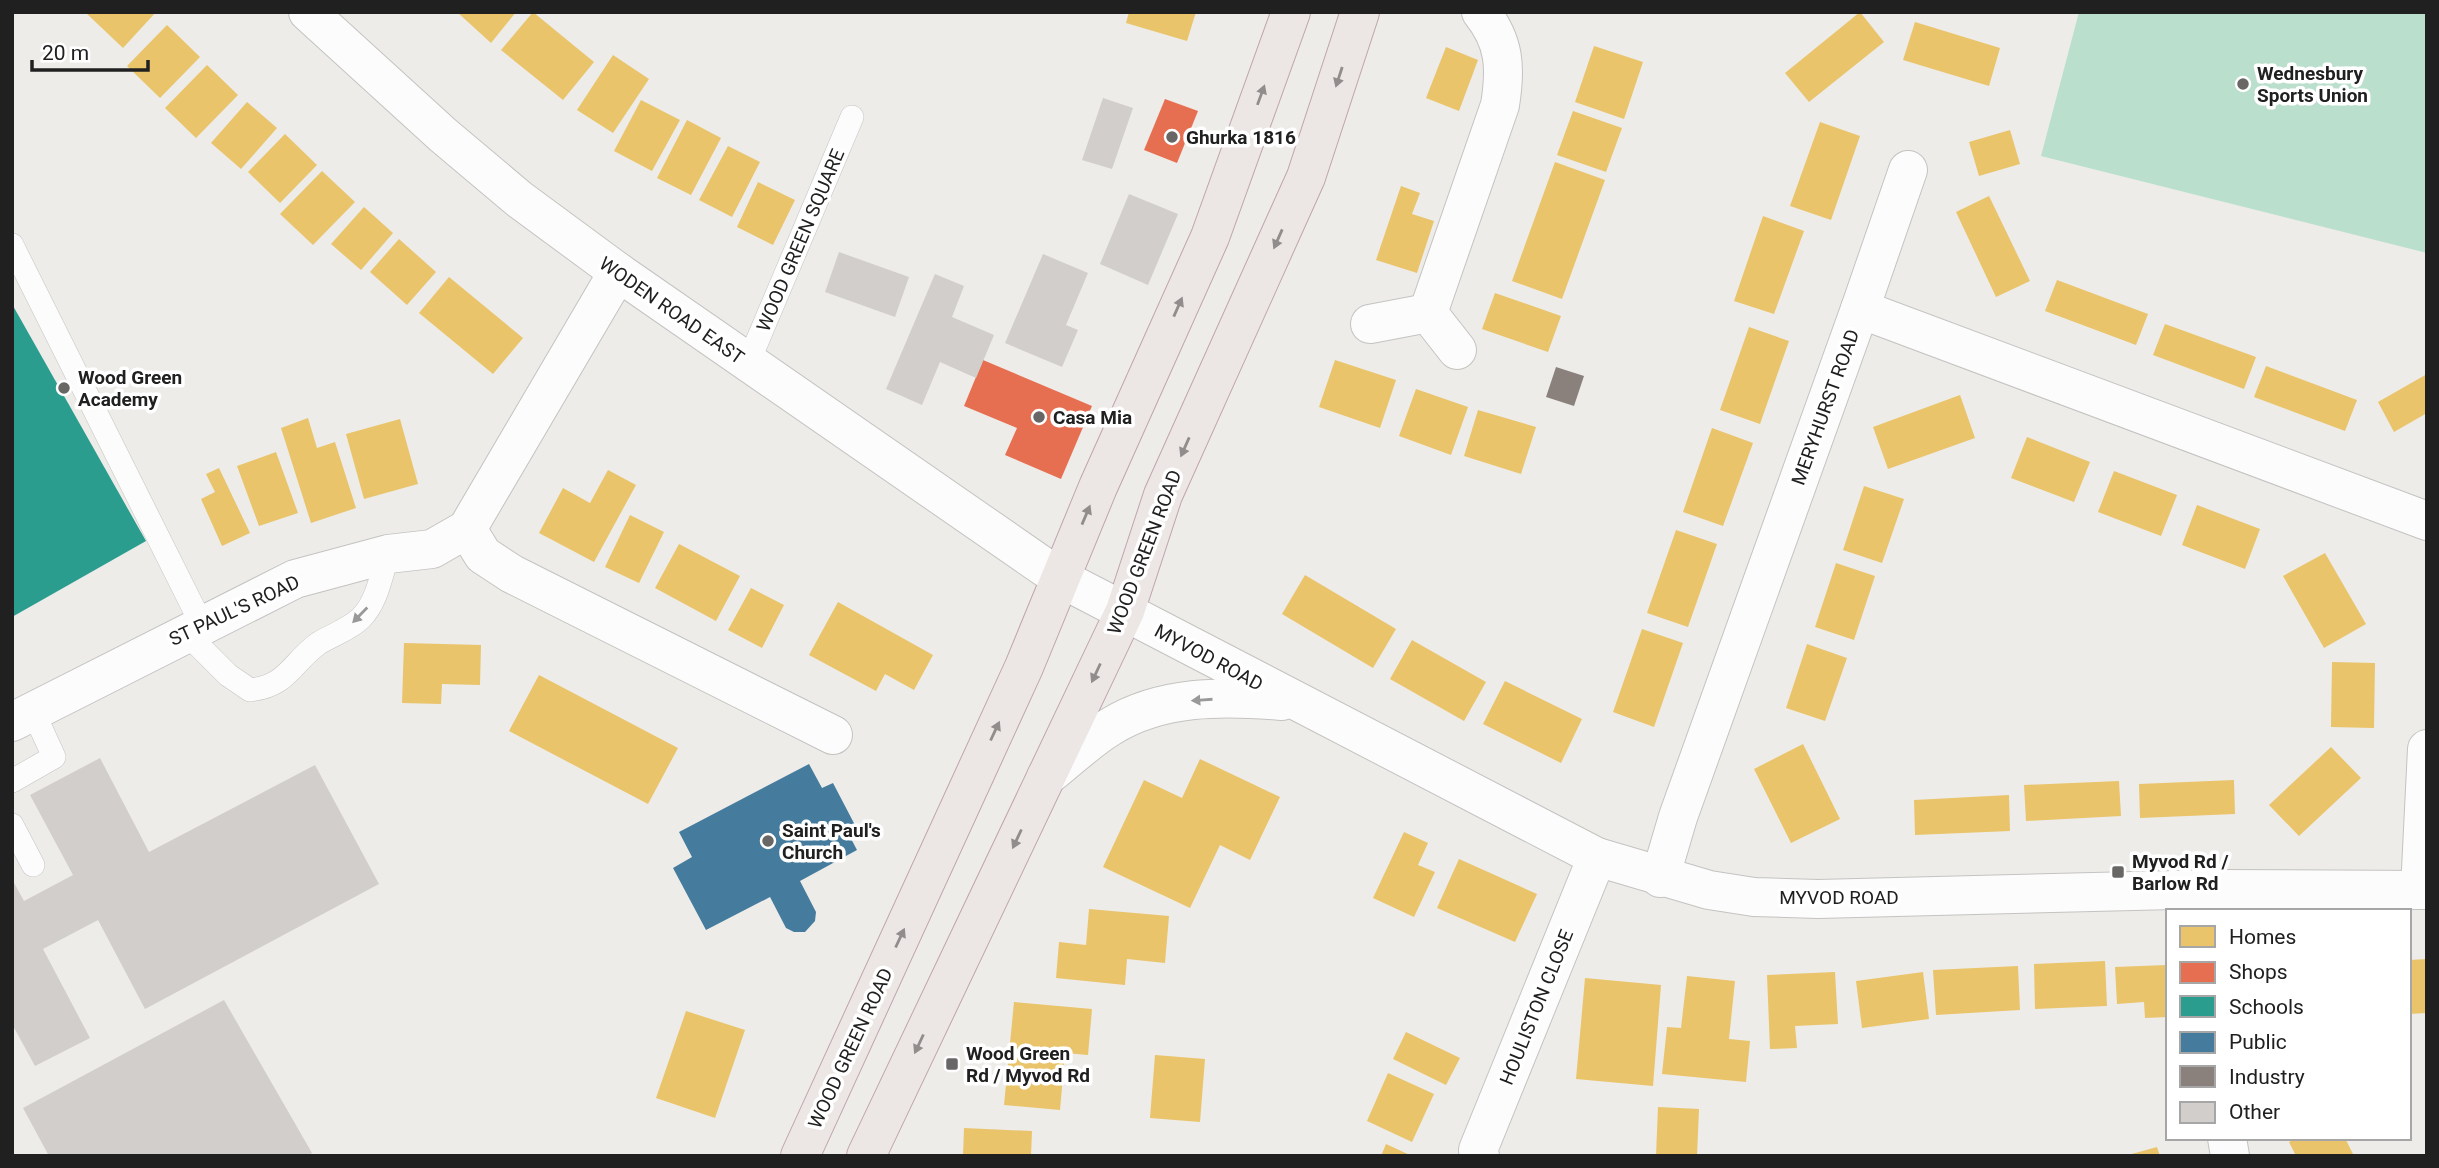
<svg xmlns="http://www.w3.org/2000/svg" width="2439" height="1168" viewBox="0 0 2439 1168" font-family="Roboto,sans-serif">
	<rect width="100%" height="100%" fill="#eeece9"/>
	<!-- pitch -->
	<path fill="#badfcc" d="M2079,12H2427V253L2041,156Z"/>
	<!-- homes -->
	<g fill="#e9c46a">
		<path d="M85,12H156L123,48Z"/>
		<path d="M457,12H516L491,43Z"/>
		<path d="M533,12L594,62L563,100L501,50Z"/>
		<path d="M1129,12H1196L1187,41L1126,23Z"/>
		<path d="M1860,12L1884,42L1809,102L1785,73Z"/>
		<path d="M1915,22L2000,48L1989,86L1903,60Z"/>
		<path d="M167,25L200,57L160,98L127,66Z"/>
		<path d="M1594,46L1643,62L1624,119L1575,102Z"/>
		<path d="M1446,47L1478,60L1459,111L1426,98Z"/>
		<path d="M613,55L649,79L613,133L577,110Z"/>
		<path d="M207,65L238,95L196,138L165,108Z"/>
		<path d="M641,100L680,120L652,171L614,151Z"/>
		<path d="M247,102L277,128L241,169L211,143Z"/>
		<path d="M1573,111L1622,128L1606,172L1557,155Z"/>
		<path d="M687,120L721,138L691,195L657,178Z"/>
		<path d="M1820,122L1860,136L1831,220L1790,206Z"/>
		<path d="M2010,130L2020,164L1979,176L1969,142Z"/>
		<path d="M285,134L317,165L280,203L248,172Z"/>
		<path d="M728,146L760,162L732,217L699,200Z"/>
		<path d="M1555,162L1605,180L1562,299L1512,281Z"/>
		<path d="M322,171L355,202L313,245L280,214Z"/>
		<path d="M758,182L795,200L773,245L737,227Z"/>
		<path d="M1401,186L1420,193L1412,214L1434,221L1417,273L1376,260Z"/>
		<path d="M1989,196L2030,281L1996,297L1956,212Z"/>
		<path d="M364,207L393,233L361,270L331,244Z"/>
		<path d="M1763,216L1804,231L1774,314L1734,301Z"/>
		<path d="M399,239L436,272L407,305L370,272Z"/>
		<path d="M449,277L523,338L493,374L419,313Z"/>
		<path d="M2057,280L2148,314L2136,345L2045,311Z"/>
		<path d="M1495,293L1561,316L1548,352L1482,329Z"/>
		<path d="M2165,324L2256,357L2244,389L2153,355Z"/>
		<path d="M1749,327L1789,341L1760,424L1720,410Z"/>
		<path d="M1335,360L1396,380L1380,428L1319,407Z"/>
		<path d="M2266,366L2357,400L2345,431L2254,397Z"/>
		<path d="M2427,374V413L2394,432L2378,402Z"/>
		<path d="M1416,389L1468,407L1451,455L1399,436Z"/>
		<path d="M1960,395L1975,438L1888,469L1873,427Z"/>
		<path d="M1478,410L1536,427L1521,474L1464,456Z"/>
		<path d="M308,418L317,448L335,442L356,508L311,523L281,428Z"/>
		<path d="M400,419L418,484L364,499L346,434Z"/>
		<path d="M1712,428L1753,443L1723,526L1683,512Z"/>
		<path d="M2027,437L2090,462L2074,502L2011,478Z"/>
		<path d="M276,452L298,513L259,526L237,466Z"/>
		<path d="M219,468L250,533L222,546L201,499L215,492L206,474Z"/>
		<path d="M608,470L636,485L594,562L539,533L563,488L590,503Z"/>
		<path d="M2114,471L2177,495L2161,536L2098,512Z"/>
		<path d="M1864,486L1904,499L1882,563L1843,550Z"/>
		<path d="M2197,505L2260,529L2245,569L2182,545Z"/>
		<path d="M630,515L664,532L639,583L605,567Z"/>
		<path d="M1676,530L1717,544L1688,627L1647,613Z"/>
		<path d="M679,544L740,576L716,621L655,588Z"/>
		<path d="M2325,553L2366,624L2324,648L2283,576Z"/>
		<path d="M1836,563L1875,576L1854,640L1815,627Z"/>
		<path d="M1305,575L1396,629L1373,668L1282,614Z"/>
		<path d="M751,588L784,605L762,648L728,630Z"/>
		<path d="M838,602L933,655L914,690L885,674L876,691L809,655Z"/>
		<path d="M1642,629L1683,643L1654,727L1613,712Z"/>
		<path d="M1412,640L1486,682L1464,721L1390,679Z"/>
		<path d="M404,643L481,645L480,685L442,684L441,704L402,703Z"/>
		<path d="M1807,644L1847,658L1825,721L1786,708Z"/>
		<path d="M2332,662L2375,663L2374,728L2331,727Z"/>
		<path d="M539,675L678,748L648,804L509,731Z"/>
		<path d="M1505,681L1582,719L1561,763L1483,724Z"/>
		<path d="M1803,744L1840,819L1791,843L1754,769Z"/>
		<path d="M2331,747L2361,778L2299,836L2269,805Z"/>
		<path d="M1200,759L1280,797L1250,860L1220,845L1190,908L1103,867L1144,780L1182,798Z"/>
		<path d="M2234,780L2235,814L2140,818L2139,784Z"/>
		<path d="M2119,781L2121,816L2026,821L2024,785Z"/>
		<path d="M2009,795L2010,831L1915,835L1914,800Z"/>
		<path d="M1404,832L1428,843L1418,865L1435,872L1414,917L1373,898Z"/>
		<path d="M1459,859L1537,894L1515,942L1437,908Z"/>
		<path d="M1089,909L1169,916L1165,963L1127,959L1125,985L1056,978L1059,942L1086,945Z"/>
		<path d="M2427,959V1013L2409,1014V960Z"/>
		<path d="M2105,961L2107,1006L2035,1009L2034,964Z"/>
		<path d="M2167,965L2168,1017L2145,1018L2144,1002L2117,1004L2115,967Z"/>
		<path d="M2018,966L2020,1010L1936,1015L1933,970Z"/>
		<path d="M1835,972L1838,1024L1795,1026L1797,1048L1770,1049L1767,975Z"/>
		<path d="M1923,972L1929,1019L1862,1028L1856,981Z"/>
		<path d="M1687,976L1735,981L1729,1039L1750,1041L1746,1082L1662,1074L1667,1027L1681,1028Z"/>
		<path d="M1585,978L1661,985L1653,1086L1576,1079Z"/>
		<path d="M1014,1002L1092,1009L1088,1055L1065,1053L1060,1110L1004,1105Z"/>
		<path d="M686,1011L745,1030L715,1118L656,1098Z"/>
		<path d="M1406,1032L1460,1058L1446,1085L1393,1059Z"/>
		<path d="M1155,1055L1205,1059L1200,1122L1150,1118Z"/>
		<path d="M1388,1073L1434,1094L1412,1142L1367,1121Z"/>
		<path d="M1658,1107L1699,1109L1697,1156H1656Z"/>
		<path d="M964,1128L1032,1131L1031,1156H963Z"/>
		<path d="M2297,1138H2345L2354,1156H2296L2289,1142Z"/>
		<path d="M1386,1144L1412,1156H1381Z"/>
		<path d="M2157,1147L2160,1156H2128V1155Z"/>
	</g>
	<!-- shops -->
	<g fill="#e76f51">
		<path d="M1165,99L1198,111L1177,163L1144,150Z"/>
		<path d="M983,360L1092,406L1061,479L1005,455L1017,428L964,406Z"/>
	</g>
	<!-- schools -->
	<path fill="#2a9d8f" d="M12,304L146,541L12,617Z"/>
	<!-- public -->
	<path fill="#457b9d" d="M809,764L822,788L833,783L856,827L847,831L857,850L800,881L816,912L815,921L805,932H794L786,928L770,897L706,930L673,868L692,857L679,832Z"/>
	<!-- industry -->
	<path fill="#8a817c" d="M1556,367L1584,376L1574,406L1546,397Z"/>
	<!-- building -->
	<g fill="#d1cecc">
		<path d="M1103,98L1133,108L1112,169L1082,160Z"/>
		<path d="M1129,194L1178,214L1148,285L1100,264Z"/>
		<path d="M839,252L909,277L895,317L825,292Z"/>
		<path d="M1043,254L1088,273L1066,325L1078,330L1062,367L1005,343Z"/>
		<path d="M935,274L964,286L952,317L994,335L976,378L940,362L922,405L886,389Z"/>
		<path d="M100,758L149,852L315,765L379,884L145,1009L98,920L43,949L90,1038L35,1066L12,1024V879L24,901L73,875L30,795Z"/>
		<path d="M224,1000L312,1153L307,1156H49L23,1108Z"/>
	</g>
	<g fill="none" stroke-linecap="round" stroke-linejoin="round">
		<!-- service casing -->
		<g stroke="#c4c3c1" stroke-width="24">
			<g id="service">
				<path d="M12,245L202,625"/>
				<path d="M748,363L852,117"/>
				<path d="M186,633L228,675L250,690C288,686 292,662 319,643C332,635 350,629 361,618C377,602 381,576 388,554"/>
				<path d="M12,781L54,757L33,711"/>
				<path d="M12,825L33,865"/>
			</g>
		</g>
		<!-- minor casing -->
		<g stroke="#c4c3c1" stroke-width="40">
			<g id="minor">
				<path d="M1860,309L1908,170"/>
				<path d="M1428,313L1500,105C1506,68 1505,42 1481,12"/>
				<path d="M1428,313L1457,350"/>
				<path d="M1370,324L1428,313"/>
				<path d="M467,529L483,555L512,574L833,735"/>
				<path d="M12,722L295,579L388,554L432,549L467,529L618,272"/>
				<path d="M1660,878L1678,817L1860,309L2427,521"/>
				<path d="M2420,890L2427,749"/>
				<path d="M2227,1138L2230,1156"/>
				<path d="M1480,1156L1478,1150L1597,857"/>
			</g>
		</g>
		<!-- tertiary casing -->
		<g stroke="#c4c3c1" stroke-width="40">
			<g id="tertiary">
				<path d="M308,12L443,135L519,199L618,272L1060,578L1597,857L1709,890L1754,897L1818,899L2215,889L2427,890"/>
				<path d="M1046,777C1067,761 1087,741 1110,727C1161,695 1223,696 1282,701"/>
			</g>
		</g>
		<!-- trunk casing -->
		<g stroke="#bfa4ae" stroke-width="40">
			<g id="trunk">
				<path d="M800,1156L1024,667L1098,487L1210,237L1291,12"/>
				<path d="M866,1156L1125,611L1163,495L1306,177L1360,12"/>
			</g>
		</g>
		<!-- service -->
		<use href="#service" stroke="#fcfcfc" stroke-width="23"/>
		<!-- minor -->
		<use href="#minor" stroke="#fcfcfc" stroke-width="38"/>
		<!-- tertiary -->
		<use href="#tertiary" stroke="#fcfcfc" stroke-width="38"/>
		<!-- trunk -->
		<use href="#trunk" stroke="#ece6e4" stroke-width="38"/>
	</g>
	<!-- one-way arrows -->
	<defs><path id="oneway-solid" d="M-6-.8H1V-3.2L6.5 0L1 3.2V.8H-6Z" transform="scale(1.75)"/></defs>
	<g fill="#908d8c">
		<use href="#oneway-solid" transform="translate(1339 77) rotate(108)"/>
		<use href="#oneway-solid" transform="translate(1261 95) rotate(-70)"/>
		<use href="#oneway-solid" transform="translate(1278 239) rotate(114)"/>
		<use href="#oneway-solid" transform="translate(1178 307) rotate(-66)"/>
		<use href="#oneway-solid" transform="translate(1185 447) rotate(114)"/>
		<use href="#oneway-solid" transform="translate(1086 515) rotate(-67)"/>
		<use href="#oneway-solid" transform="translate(1096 673) rotate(115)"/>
		<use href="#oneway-solid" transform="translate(995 731) rotate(-65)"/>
		<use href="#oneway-solid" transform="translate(1017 839) rotate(115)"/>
		<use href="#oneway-solid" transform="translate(900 938) rotate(-65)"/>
		<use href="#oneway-solid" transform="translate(919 1044) rotate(115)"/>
	</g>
	<g fill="#999">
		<use href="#oneway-solid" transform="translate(360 615) rotate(134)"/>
		<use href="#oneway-solid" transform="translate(1202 700) rotate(176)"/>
	</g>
	<!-- markers -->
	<g fill="#686766" stroke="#fff" stroke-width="2.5">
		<circle cx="2243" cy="84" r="7"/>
		<circle cx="1172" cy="137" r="7"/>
		<circle cx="64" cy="388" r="7"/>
		<circle cx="1039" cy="417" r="7"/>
		<circle cx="768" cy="841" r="7"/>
		<rect x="2111" y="865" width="14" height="14" rx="3.5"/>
		<rect x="945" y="1057" width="14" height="14" rx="3.5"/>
	</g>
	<g text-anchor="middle" stroke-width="7" stroke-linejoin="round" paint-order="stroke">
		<!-- poi labels -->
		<g font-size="19" font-weight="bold" fill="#202020" stroke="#fff" text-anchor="start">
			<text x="2257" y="80">Wednesbury<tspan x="2257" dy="22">Sports Union</tspan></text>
			<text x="1186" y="144">Ghurka 1816</text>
			<text x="78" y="384">Wood Green<tspan x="78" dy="22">Academy</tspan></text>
			<text x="1053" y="424">Casa Mia</text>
			<text x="782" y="837">Saint Paul's<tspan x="782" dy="22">Church</tspan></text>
			<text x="2132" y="868">Myvod Rd /<tspan x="2132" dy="22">Barlow Rd</tspan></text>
			<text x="966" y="1060">Wood Green<tspan x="966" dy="22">Rd / Myvod Rd</tspan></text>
		</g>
		<!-- street labels -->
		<g font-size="19" fill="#202020" stroke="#fff">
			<text transform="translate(800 240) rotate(-67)" y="7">WOOD GREEN SQUARE</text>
			<text transform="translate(672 310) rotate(35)" y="7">WODEN ROAD EAST</text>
			<text transform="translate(1825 407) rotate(-70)" y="7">MERYHURST ROAD</text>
			<text transform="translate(1144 552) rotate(-69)" y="7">WOOD GREEN ROAD</text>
			<text transform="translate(234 610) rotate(-25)" y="7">ST PAUL'S ROAD</text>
			<text transform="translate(1209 657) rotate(28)" y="7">MYVOD ROAD</text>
			<text x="1839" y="904">MYVOD ROAD</text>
			<text transform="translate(1536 1007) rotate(-68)" y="7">HOULISTON CLOSE</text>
			<text transform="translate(850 1048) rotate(-65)" y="7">WOOD GREEN ROAD</text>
		</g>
	</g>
	<!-- border -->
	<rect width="2439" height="1168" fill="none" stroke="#202020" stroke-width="28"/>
	<!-- legend -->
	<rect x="2166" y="909" width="245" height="231" fill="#ffffff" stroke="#a6a6a6" stroke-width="2"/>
	<rect x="2180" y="926" width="35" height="21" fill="#e9c46a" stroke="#a6a6a6" stroke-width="2"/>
	<text x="2229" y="944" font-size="21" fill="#202020">Homes</text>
	<rect x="2180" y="962" width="35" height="21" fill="#e76f51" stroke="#a6a6a6" stroke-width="2"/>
	<text x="2229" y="979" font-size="21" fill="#202020">Shops</text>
	<rect x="2180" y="996" width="35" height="21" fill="#2a9d8f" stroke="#a6a6a6" stroke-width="2"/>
	<text x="2229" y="1014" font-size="21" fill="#202020">Schools</text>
	<rect x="2180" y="1032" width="35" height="21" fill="#457b9d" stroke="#a6a6a6" stroke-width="2"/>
	<text x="2229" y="1049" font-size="21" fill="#202020">Public</text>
	<rect x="2180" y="1066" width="35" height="21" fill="#8a817c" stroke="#a6a6a6" stroke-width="2"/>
	<text x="2229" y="1084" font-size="21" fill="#202020">Industry</text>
	<rect x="2180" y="1102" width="35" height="21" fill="#d1cecc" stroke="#a6a6a6" stroke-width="2"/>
	<text x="2229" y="1119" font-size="21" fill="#202020">Other</text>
	<!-- scale -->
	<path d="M32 60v10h116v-10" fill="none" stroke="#202020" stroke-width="3.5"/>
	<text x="42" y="60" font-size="21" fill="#202020" stroke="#ffffff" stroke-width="5" paint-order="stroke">20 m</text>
</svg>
